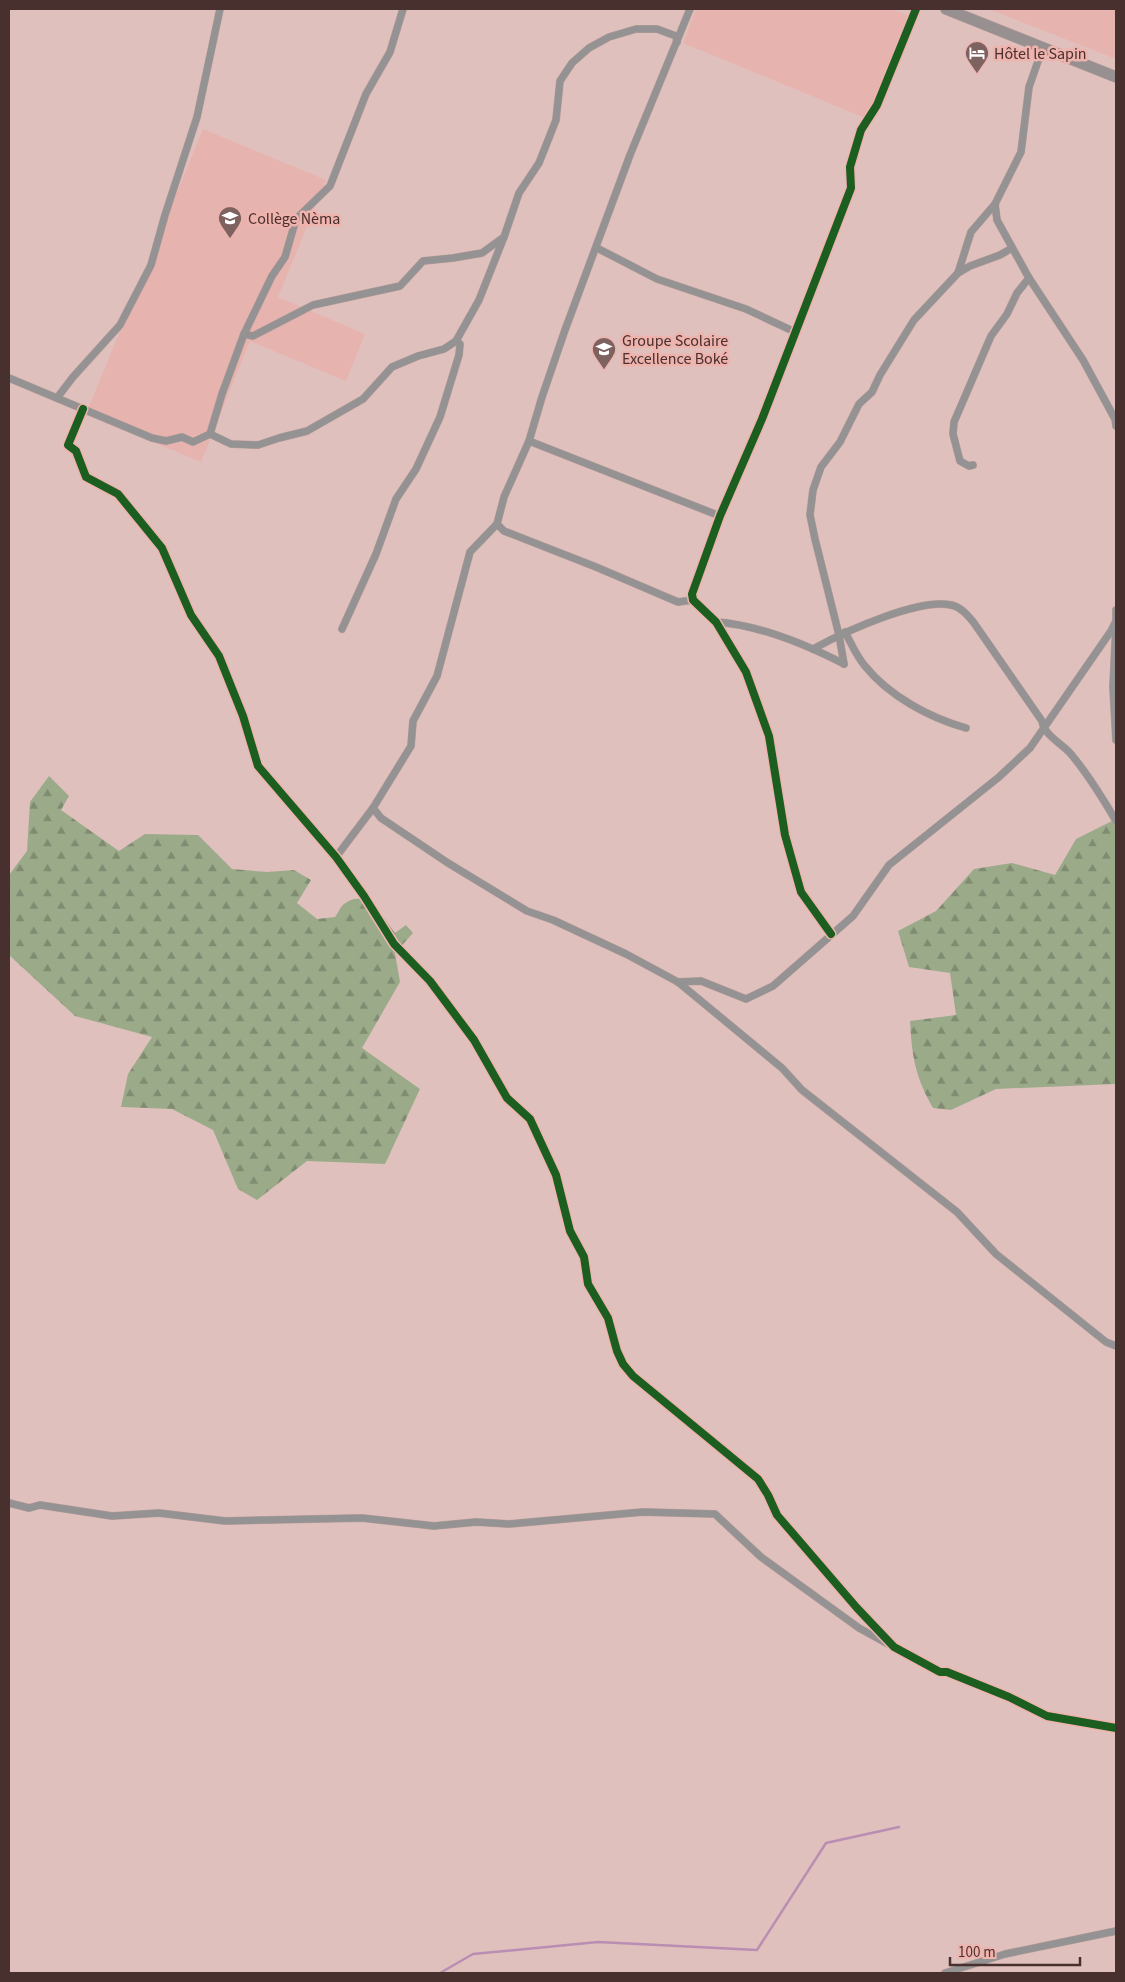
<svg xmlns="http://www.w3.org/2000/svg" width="1125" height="1982" viewBox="0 0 1125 1982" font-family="'Source Sans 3',sans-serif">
	<defs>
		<pattern id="forest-firs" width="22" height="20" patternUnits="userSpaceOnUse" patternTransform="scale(1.25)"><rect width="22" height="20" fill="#9bab8a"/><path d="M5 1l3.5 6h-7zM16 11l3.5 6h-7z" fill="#808c71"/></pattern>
	</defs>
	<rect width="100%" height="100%" fill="#e0c0bd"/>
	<!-- built -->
	<g fill="#e7b3af">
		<path d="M696,9H892L909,16L870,120L683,43Z"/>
		<path d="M989,9H1116V59Z"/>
		<path d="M203,129L326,180L278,297L365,334L346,381L250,341L201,462L86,414Z"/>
	</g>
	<!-- forest -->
	<g fill="url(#forest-firs)">
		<path d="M49,776L69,796L61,810L119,851L145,834L198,835L232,869L267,872L294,870L311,880L297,903L317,919L335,917C338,913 341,906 344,904C366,886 384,918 395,933L406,925L413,933L395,953L400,982L362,1048L420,1089L385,1164L307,1161L257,1200L238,1189L213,1130L172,1109L121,1107L128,1074L152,1037L75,1016L9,955V875L27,851L30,802Z"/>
		<path d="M1116,819V1084L996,1089L951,1110L933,1108C915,1076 912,1057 910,1021L956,1015L950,973L909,967L898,931L936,911L974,869L1012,863L1055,875L1076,839Z"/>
	</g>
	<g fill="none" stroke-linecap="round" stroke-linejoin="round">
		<!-- stream -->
		<path stroke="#ba8db3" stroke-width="2.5" d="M440,1973L473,1954L598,1942L757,1950L826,1843L899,1827"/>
		<!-- minor casing -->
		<g stroke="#b9a09d" stroke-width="8">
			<g id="minor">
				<path d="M1043,47L1029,87L1021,152L995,204L997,220L1029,278L1083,360L1115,419L1116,426"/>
				<path d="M597,248L657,279L746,309L795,332"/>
				<path d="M958,273L971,232L995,204"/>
				<path d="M244,334L253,336L313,305L400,286L423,261L453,258L482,253L504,237L519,193L539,163L556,120L560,81L572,63L589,48L609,37L636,29H657L676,36L677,42"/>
				<path d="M9,378L152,438L166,441L182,437L193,442L210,434L222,394L244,334L272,276L285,257L296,219L330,186L366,94L390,52L403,9"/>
				<path d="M57,398L73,377L120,325L151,265L165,215L197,117L220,9"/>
				<path d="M83,409L68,445L76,451L86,477L118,494L162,548L191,615L219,656L243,716L258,766L336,857L364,896L394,944L430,981L474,1040L507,1098L530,1119L556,1175L570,1231L584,1257L588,1284L608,1318L617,1351L623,1364L633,1376L758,1479L768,1495L777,1515L857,1608L894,1647L940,1672H947L1009,1697L1047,1716L1116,1728"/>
				<path d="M210,434L231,444L258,445L279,438L307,431L363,399L392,367L418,356L444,349L456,341L479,300L504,237"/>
				<path d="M529,441L720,516"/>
				<path d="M973,465L969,466L960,461L953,434L954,422L991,336L1007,314L1017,293L1029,278"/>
				<path d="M497,524L504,531L596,567L678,602L693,600"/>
				<path d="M716,622C760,625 805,644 844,664"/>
				<path d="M1116,624L1113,687L1116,740"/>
				<path d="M342,629L376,554L396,499L416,469L440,417L459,355L460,344L456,341"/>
				<path d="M845,632C851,643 857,657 865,666C889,696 930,718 966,728"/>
				<path d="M813,649C842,633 927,593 957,607C965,611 969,617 974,623L1042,721C1044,735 1061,743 1070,753C1088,774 1102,797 1116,821"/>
				<path d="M844,664L839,635L815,539L810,515L813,490L821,467L840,442L859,404L872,392L880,375L914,320L958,273L970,266L1000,255L1012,248"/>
				<path d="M373,808L381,818L448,863L527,911L553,920L626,954L678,982L782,1068L802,1090L957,1212L996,1254L1106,1342L1116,1346"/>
				<path d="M336,857L373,808L411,746L413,721L437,676L470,552L497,524L504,497L529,441L542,397L565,330L630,155L690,9"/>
				<path d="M831,934L801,892L785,835L769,736L746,672L716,622L693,600L692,594L720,516L762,419L851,188L850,167L861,130L877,105L916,9"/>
				<path d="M678,982L701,981L746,999L773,986L853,916L889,865L999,777L1030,748L1111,631L1116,621V610"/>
				<path d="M9,1503L29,1508L40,1505L112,1516L159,1513L225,1521L362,1518L434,1526L476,1522L509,1524L643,1512L715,1514L761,1557L859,1628L888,1644"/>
				<path d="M945,1973L1005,1954L1116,1931"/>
			</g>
		</g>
		<!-- trunk casing -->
		<g stroke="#b9a09d" stroke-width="12">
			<path id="trunk" d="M946,9L1116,77"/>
		</g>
		<!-- minor -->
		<use href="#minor" stroke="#949292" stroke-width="7"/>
		<!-- trunk -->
		<use href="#trunk" stroke="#989090" stroke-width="11"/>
		<!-- cycleway casing -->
		<g stroke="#efb3ae" stroke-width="11">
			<g id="cycleway">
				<path d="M83,409L68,445L76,451L86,477L118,494L162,548L191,615L219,656L243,716L258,766L336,857L364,896L394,944L430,981L474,1040L507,1098L530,1119L556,1175L570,1231L584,1257L588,1284L608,1318L617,1351L623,1364L633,1376L758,1479L768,1495L777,1515L857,1608L894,1647L940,1672H947L1009,1697L1047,1716L1116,1728"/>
				<path d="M831,934L801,892L785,835L769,736L746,672L716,622L693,600L692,594L720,516L762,419L851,188L850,167L861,130L877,105L916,9"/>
			</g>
		</g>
		<!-- cycleway -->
		<use href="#cycleway" stroke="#1b5e20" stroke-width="8"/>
	</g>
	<!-- icons -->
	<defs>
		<g id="hotel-pin" transform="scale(1.25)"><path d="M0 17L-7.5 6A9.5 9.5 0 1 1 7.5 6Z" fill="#7d6260" stroke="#efb3ae"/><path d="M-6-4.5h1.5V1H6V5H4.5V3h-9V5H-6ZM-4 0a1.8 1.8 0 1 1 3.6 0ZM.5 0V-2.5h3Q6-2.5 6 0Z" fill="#fff"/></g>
		<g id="school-pin" transform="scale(1.25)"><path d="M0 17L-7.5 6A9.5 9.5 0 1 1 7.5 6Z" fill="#7d6260" stroke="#efb3ae"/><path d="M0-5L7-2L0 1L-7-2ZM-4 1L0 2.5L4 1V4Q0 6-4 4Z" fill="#fff"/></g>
	</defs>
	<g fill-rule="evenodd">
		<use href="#hotel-pin" x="977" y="53"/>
		<use href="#school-pin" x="230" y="218"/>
		<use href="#school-pin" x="604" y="349"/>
	</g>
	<g text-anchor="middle" stroke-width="5" stroke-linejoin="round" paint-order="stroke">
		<!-- poi labels -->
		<g font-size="16" fill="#48302e" stroke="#efb3ae" text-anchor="start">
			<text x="994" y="59">Hôtel le Sapin</text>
			<text x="248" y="224">Collège Nèma</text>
			<text x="622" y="346">Groupe Scolaire<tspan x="622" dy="18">Excellence Boké</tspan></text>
		</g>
	</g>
	<!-- border -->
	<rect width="1125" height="1982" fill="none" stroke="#48302e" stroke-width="20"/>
	<!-- scale -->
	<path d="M950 1957v8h130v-8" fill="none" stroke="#48302e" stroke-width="2.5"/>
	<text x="958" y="1957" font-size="15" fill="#48302e" stroke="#efb3ae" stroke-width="4" paint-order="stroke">100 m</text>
</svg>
